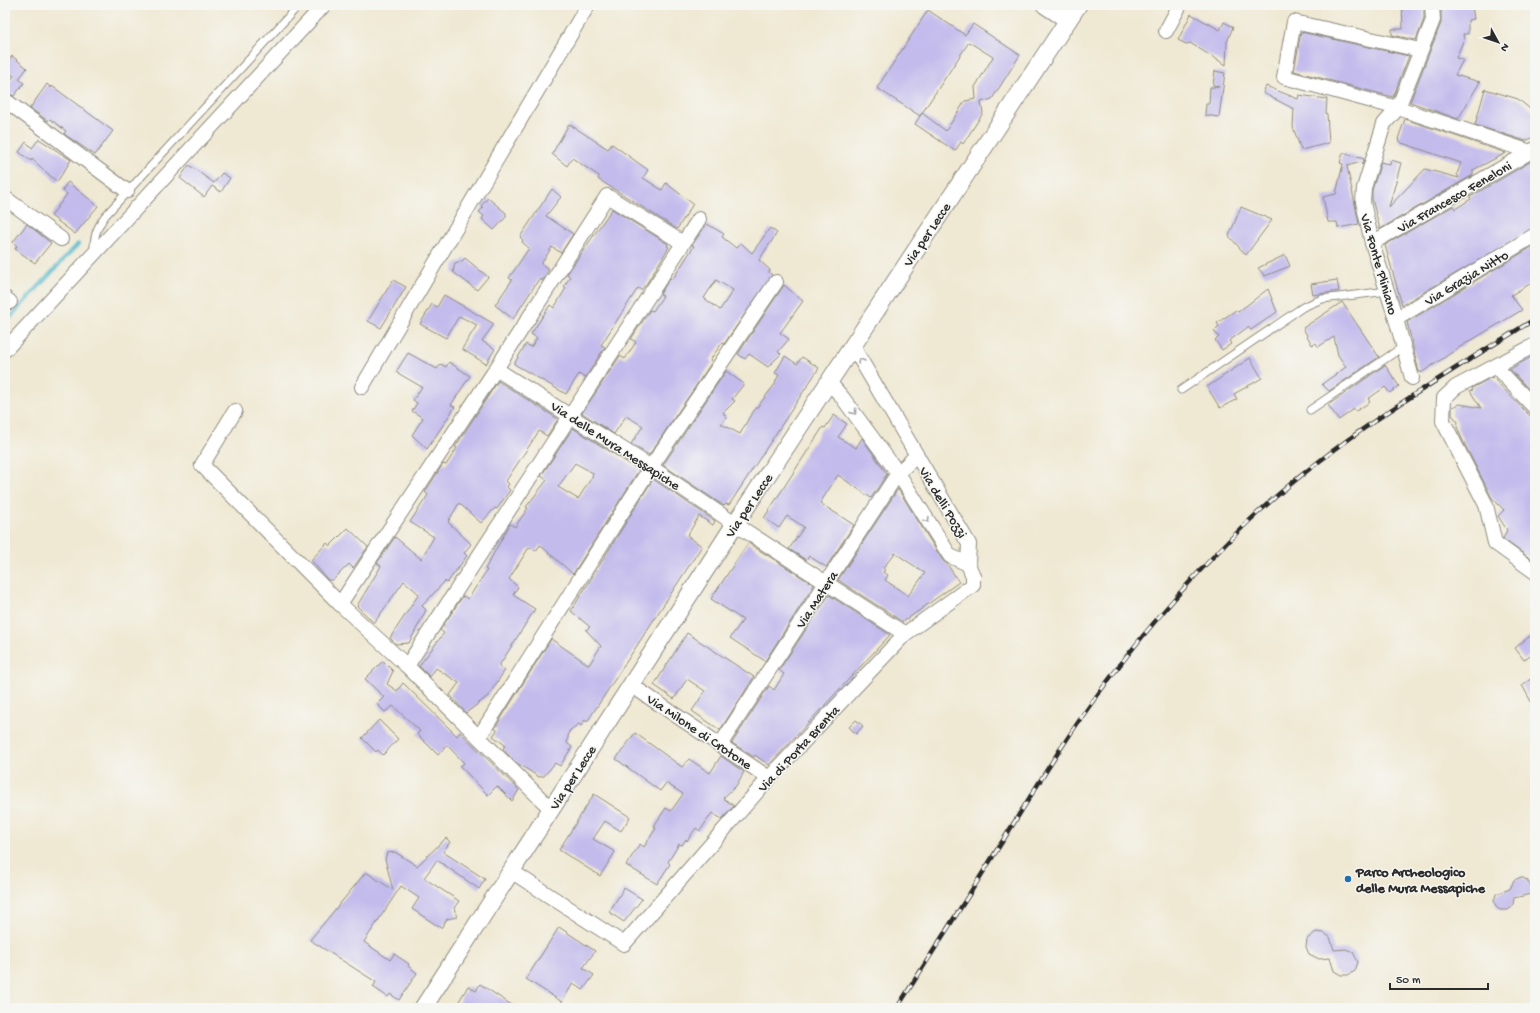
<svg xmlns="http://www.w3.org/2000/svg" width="1540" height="1013" viewBox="0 0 1540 1013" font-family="'Gochi Hand',sans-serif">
	<rect width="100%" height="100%" fill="#f6f6f2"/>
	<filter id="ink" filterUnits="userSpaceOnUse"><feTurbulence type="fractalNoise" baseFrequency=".025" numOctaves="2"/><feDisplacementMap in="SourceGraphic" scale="8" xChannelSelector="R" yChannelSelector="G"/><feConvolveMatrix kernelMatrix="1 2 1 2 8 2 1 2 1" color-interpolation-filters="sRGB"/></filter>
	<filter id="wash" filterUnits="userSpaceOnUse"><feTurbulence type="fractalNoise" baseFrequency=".012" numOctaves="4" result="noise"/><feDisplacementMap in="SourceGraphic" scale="16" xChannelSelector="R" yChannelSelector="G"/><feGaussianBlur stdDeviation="0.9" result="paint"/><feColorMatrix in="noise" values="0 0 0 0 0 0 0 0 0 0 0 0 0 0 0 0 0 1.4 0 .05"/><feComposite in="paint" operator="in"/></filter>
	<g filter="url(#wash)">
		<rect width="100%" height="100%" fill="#efe8d2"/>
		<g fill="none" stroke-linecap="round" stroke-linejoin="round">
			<!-- stream -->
			<path stroke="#4bb5c9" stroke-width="4" d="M5,323L78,244"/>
		</g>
		<g id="blocks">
			<!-- building -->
			<g fill="#c3bbec" fill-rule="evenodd">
				<path d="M1402,5H1424V19L1416,40L1392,35V29H1403Z"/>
				<path d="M1441,5H1472L1474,19L1468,20V34H1463L1464,39L1456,58L1463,60L1455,75L1480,82L1458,119L1410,102L1441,23Z"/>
				<path d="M928,10L965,35L973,24L1020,55L992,99L981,102L983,113L963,144L961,142L955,151L915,124L922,113L946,131L965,101L976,99L975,87L993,57L969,42L920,116L877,88Z"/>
				<path d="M1191,14L1220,30L1224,22L1233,27L1227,42L1226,65L1190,43L1186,44L1178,40Z"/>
				<path d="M1301,32L1409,56L1393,97L1294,71Z"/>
				<path d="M12,56L27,68L19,79L24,83L14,96L5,92V88L14,76L5,70V66Z"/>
				<path d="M1215,71L1225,73L1219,117L1205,115L1206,104H1209L1210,87H1219L1213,85Z"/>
				<path d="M47,84L51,88L52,86L113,131L95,155L64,134L66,131L50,119L48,121L30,108Z"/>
				<path d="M1266,86L1298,99L1299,95L1327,99L1326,113L1327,114L1329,143L1301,150L1293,127L1294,109L1263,93Z"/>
				<path d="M1485,89L1518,99L1535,113V136L1526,141L1475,125Z"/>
				<path d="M1405,119L1506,153L1473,170V175L1380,229L1372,199V190L1381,162L1390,165L1391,160L1401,163L1389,207L1425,169L1459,178L1457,174L1461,163L1402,143L1398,139Z"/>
				<path d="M569,124L608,149L612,144L648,170L643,178L662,190L666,183L693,204L677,229L598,179L599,176L572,158L567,166L552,154Z"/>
				<path d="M39,139L71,160L57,182L32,159L31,161L19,152L26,142L32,148Z"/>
				<path d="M1343,153L1364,159L1362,165L1361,162L1347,166L1359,224L1338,228L1337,222H1328L1323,197L1336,194L1343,164L1340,163Z"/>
				<path d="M1535,159V227L1402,305L1385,245L1453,206L1455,209L1471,199L1470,197Z"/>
				<path d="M189,165L214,183L222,173L230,178L221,192L212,186L204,197L180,178Z"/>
				<path d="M68,182L98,206L75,234L51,216L67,194L62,190Z"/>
				<path d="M552,189L561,197L546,216L573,234L561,253L552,247L541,264L549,269L542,281L539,279L513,319L495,305L512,280L509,278L529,248L522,242L523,240L520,237Z"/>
				<path d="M488,198L506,213V217L494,230L482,219L484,216L479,212L483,208L481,206Z"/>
				<path d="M1241,207L1272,220L1246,255L1229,236Z"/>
				<path d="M612,209L668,244L667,246L669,247L647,283L641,290L638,288L601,345L605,347L585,378L579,374L566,394L514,364L526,344L531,347L537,338L531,334L550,305L554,308L566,288L564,286L570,277L567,274Z"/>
				<path d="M27,224L51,243L35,263L15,249L17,246L13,242Z"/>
				<path d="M707,224L724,234L722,237L736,248L741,243L752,253L770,228L777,233L759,260L770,270L769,272L772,275L724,344L722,343L710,360L712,362L649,455L631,444L643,426L626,416L614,434L582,413L620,356L625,359L636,342L631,339L650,310L653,311L663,296L660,294L670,278L672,280L694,246L692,245ZM716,280L733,290L720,310L704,298Z"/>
				<path d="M1535,245V281L1511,295L1522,310L1460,347L1421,373L1420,371L1419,372L1407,322Z"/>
				<path d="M1285,255L1290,266L1265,276L1258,268Z"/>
				<path d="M465,258L488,277L477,290L453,272L455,263L462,261Z"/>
				<path d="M393,280L406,287L381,328L368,321Z"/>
				<path d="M1337,280L1339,291L1313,295L1311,284Z"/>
				<path d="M784,285L803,301L780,333L789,339L778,352L781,354L768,367L749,354L745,359L738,354Z"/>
				<path d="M1268,289L1277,312L1251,330L1248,327L1229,341L1231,344L1222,350L1215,340L1219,337L1214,331L1219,326L1217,323L1236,310L1238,312Z"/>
				<path d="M444,295L494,324L482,341L495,349L486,364L462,349L477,325L459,316L446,338L420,324L432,304L437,307Z"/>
				<path d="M1342,302L1379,357L1329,391L1322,384L1346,367L1338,355L1334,337L1318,347L1316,343L1312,345L1303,328Z"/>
				<path d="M408,353L437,369L441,364L446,367L449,362L470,376L451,405L455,407L427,449L412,435L423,418L412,411L417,403L413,400L422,387L396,372Z"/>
				<path d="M1535,355V395H1534L1510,369Z"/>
				<path d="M785,356L797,364L802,357L819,368L729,505L726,504L724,506L663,465L726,371L744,384L732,399L735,401L723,413L727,417L721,424L740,434L750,416L776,383L775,382L779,375L775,373Z"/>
				<path d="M1250,358L1262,378L1234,394L1237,399L1220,408L1207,387Z"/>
				<path d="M1385,365L1399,386L1390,393L1385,387L1368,399L1370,402L1356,411L1354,409L1339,420L1328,405Z"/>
				<path d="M1492,377L1535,421V562L1503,539L1507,530L1498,516L1504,510L1492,498L1463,441L1457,427L1458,422L1452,415V407L1460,404L1481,408L1470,391L1473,390L1472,388Z"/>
				<path d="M498,381L558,419L547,436L539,431L506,481L509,484L507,487L510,490L497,509L495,508L481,523L459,503L448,522L471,544L464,553L467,556L447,583L445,581L422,606L426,610L409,643L396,644L390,638L419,594L404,581L374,623L357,606L381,566L377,563L395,537L421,559L434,537L410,522L428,495L425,492L443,464L446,465L457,448L455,447Z"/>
				<path d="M834,415L847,424L838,437L856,448L862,438L887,474L871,498L838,475L820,503L854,525L826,567L809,556L806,560L789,549L804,527L787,516L779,528L764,518L823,427L825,428Z"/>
				<path d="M573,428L639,470L573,574L540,545L536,551L531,548L528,549L509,579L518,587L513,595L535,609L499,666L505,670L488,696L466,713L450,695L459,683L436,668L430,677L419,666L444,633L440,630L463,596L468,599L487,570L485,569L510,524L515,527L528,508L526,507L547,480L541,476ZM575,463L593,473L592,477L578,499L558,487Z"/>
				<path d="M653,479L715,521L713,525L699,516L687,536L702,546L587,722L585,720L581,726L579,724L569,731L567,743L572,747L560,766L555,763L544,776L539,777L514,761L503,749L505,745L493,736L497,730L495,728L551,639L589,665L601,646L586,630L590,627L571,611Z"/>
				<path d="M898,489L943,561L947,564L959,582L903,622L838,580ZM895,553L925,573L908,596L885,580L888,575L883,572L885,570L883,568Z"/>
				<path d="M348,528L368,547L353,568L349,564L333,580H328L311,560L327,543L330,546Z"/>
				<path d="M748,543L814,585L765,661L730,638L743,620L711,599Z"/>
				<path d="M829,595L890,635L769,765L755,755L754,757L732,743L769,686L774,690L784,674L779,670Z"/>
				<path d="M1535,632V651L1524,660L1515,648Z"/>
				<path d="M687,633L754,677L720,730L692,711L705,691L687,679L674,699L654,685Z"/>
				<path d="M383,661L393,671L387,684L397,691L403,683L457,736L460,732L519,790L512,801L497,786L488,795L460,766L464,763L447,745L438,755L417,734L420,731L393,706L385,712L377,704L384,697L365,679Z"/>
				<path d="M1535,676V709L1522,685Z"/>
				<path d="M379,720L398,739L383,755L378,750L376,752L362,738Z"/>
				<path d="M856,720L863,726L856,734L849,727Z"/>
				<path d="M635,733L682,767L689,759L710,773L721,756L744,772L736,786L723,798L734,806L722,819L712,813L700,831L696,828L687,841L686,839L682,845L679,844L668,862L670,864L657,884L626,865L640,844L644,847L656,828L654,826L666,808L671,811L683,794L666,783L660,791L616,759Z"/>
				<path d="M594,794L630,817L621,831L605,821L593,839L615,852L600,876L559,850Z"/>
				<path d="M446,838L450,842L443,852L485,879L479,889L437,860L424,878L459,901L454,908L457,917L447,919L441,928L412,909L419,898L401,886L364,942L390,960L394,954L409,964L408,966L417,973L399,1000L390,994L388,997L373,987L376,982L310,940L366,872L393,890L385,859L387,853L395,852L417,866Z"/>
				<path d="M1521,877L1527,880L1535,893L1514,898L1513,904L1508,910H1500L1497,908L1494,901L1496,894L1510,889L1514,880Z"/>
				<path d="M624,888L642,899L624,922L609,912Z"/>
				<path d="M559,927L595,951L583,968L594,975L583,990L573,983L562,1002L526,979Z"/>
				<path d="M1316,932L1324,933L1330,937L1334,950L1346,949L1353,952L1358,962L1355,971L1348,975H1341L1334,971L1330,958L1319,959L1309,954L1306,947L1307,939Z"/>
				<path d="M480,984L516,1008H455L468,986L476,991Z"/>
			</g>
		</g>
	</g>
	<g filter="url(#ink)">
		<use href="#blocks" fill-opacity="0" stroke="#8d8a7e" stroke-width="1"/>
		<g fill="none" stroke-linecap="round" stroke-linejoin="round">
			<!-- service casing -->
			<g stroke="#8d8a7e" stroke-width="9">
				<g id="service">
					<path d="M94,254C93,238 96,229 105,216L299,5"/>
					<path d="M1181,390L1303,307L1322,299L1388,291"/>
					<path d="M1310,410L1404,346"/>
				</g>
			</g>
			<!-- minor casing -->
			<g stroke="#8d8a7e" stroke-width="16">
				<g id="minor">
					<path d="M1166,31L1180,5"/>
					<path d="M1420,50L1294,22L1284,77L1398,108L1531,152"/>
					<path d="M5,100L127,191"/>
					<path d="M5,198L61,239"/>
					<path d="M1372,243L1535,149"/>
					<path d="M5,298L10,302"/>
					<path d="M1396,319L1535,235"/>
					<path d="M1535,345L1456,387L1444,398L1443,421L1486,505L1495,543L1535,572"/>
					<path d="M5,350L324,5"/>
					<path d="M1496,367L1535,408"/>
					<path d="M496,369L651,467L735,524L905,634"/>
					<path d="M1412,378L1396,319L1372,243L1363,202L1364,188L1384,124L1398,108L1433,20L1432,5"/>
					<path d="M829,382L842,397L898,473L950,556L968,564L969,544L852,345"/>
					<path d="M362,387L588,5"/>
					<path d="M235,411L202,465L340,604L407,666L551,809"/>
					<path d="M340,604L496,369L607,196L683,243"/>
					<path d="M407,666L699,219"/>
					<path d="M631,685L769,778"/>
					<path d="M479,737L651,467L776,282"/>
					<path d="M720,745L898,473L916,456"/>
					<path d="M511,871L624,944L769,778L905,634L973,585V576L968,564"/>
				</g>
			</g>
			<!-- tertiary casing -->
			<g stroke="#8d8a7e" stroke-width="19">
				<g id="tertiary">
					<path d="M1045,5L1068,20"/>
					<path d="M423,1008L735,524L1078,5"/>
				</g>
			</g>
			<!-- service -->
			<use href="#service" stroke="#fff" stroke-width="7"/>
			<!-- minor -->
			<use href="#minor" stroke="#fff" stroke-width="14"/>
			<!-- tertiary -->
			<use href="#tertiary" stroke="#fff" stroke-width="17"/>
			<!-- rail casing -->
			<g stroke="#2b2b2b" stroke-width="4.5">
				<path id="rail" d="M897,1008C936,947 974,887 1012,826C1043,776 1074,725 1110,678C1152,622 1199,569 1250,520C1335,440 1436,380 1535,319"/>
			</g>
			<!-- rail -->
			<use href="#rail" stroke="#f6f6f2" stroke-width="3" stroke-dasharray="9" stroke-linecap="butt"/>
		</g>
		<!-- one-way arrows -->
		<defs><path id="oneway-chevron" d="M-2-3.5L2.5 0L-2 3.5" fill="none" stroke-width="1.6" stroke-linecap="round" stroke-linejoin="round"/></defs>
		<g stroke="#a0a0a0">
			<use href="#oneway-chevron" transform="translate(861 361) rotate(-120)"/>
			<use href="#oneway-chevron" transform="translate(854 412) rotate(54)"/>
			<use href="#oneway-chevron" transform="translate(927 520) rotate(58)"/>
		</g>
	</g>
	<!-- markers -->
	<circle fill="#1f6fb2" stroke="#f6f6f2" stroke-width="1.5" cx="1348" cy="879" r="4"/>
	<g text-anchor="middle" stroke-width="3" stroke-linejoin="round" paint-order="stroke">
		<!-- street labels -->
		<g font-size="14" fill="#2b2b2b" stroke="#f6f6f2">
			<text transform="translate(1454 196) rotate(-30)" y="5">Via Francesco Feneloni</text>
			<text transform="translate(926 234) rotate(-56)" y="5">Via per Lecce</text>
			<text transform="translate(1380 264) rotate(74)" y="5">Via Fonte Pliniano</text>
			<text transform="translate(1466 277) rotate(-31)" y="5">Via Grazia Nitto</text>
			<text transform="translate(616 445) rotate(33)" y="5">Via delle Mura Messapiche</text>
			<text transform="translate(944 502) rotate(59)" y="5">Via delli Pozzi</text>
			<text transform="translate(748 505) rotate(-56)" y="5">Via per Lecce</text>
			<text transform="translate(816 599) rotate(-57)" y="5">Via Matera</text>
			<text transform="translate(700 731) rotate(34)" y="5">Via Milone di Crotone</text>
			<text transform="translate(798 748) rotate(-47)" y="5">Via di Porta Brenta</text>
			<text transform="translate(572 777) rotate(-57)" y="5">Via per Lecce</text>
		</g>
		<!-- poi labels -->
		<g font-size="14" font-weight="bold" fill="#2b2b2b" stroke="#f6f6f2" text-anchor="start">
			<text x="1356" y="876">Parco Archeologico<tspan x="1356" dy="16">delle Mura Messapiche</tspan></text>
		</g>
	</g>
	<!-- margin -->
	<rect width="1540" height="1013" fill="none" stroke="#f6f6f2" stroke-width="20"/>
	<!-- north arrow -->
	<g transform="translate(1498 42) rotate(130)" stroke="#f6f6f2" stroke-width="3" paint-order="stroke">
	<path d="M0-3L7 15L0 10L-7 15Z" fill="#2b2b2b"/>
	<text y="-6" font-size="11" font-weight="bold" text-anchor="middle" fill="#2b2b2b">N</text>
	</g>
	<!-- scale -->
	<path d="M1390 983v6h98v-6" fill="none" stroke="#2b2b2b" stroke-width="2"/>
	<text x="1396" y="983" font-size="12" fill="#2b2b2b" stroke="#f6f6f2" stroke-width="3" paint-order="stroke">50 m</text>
</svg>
